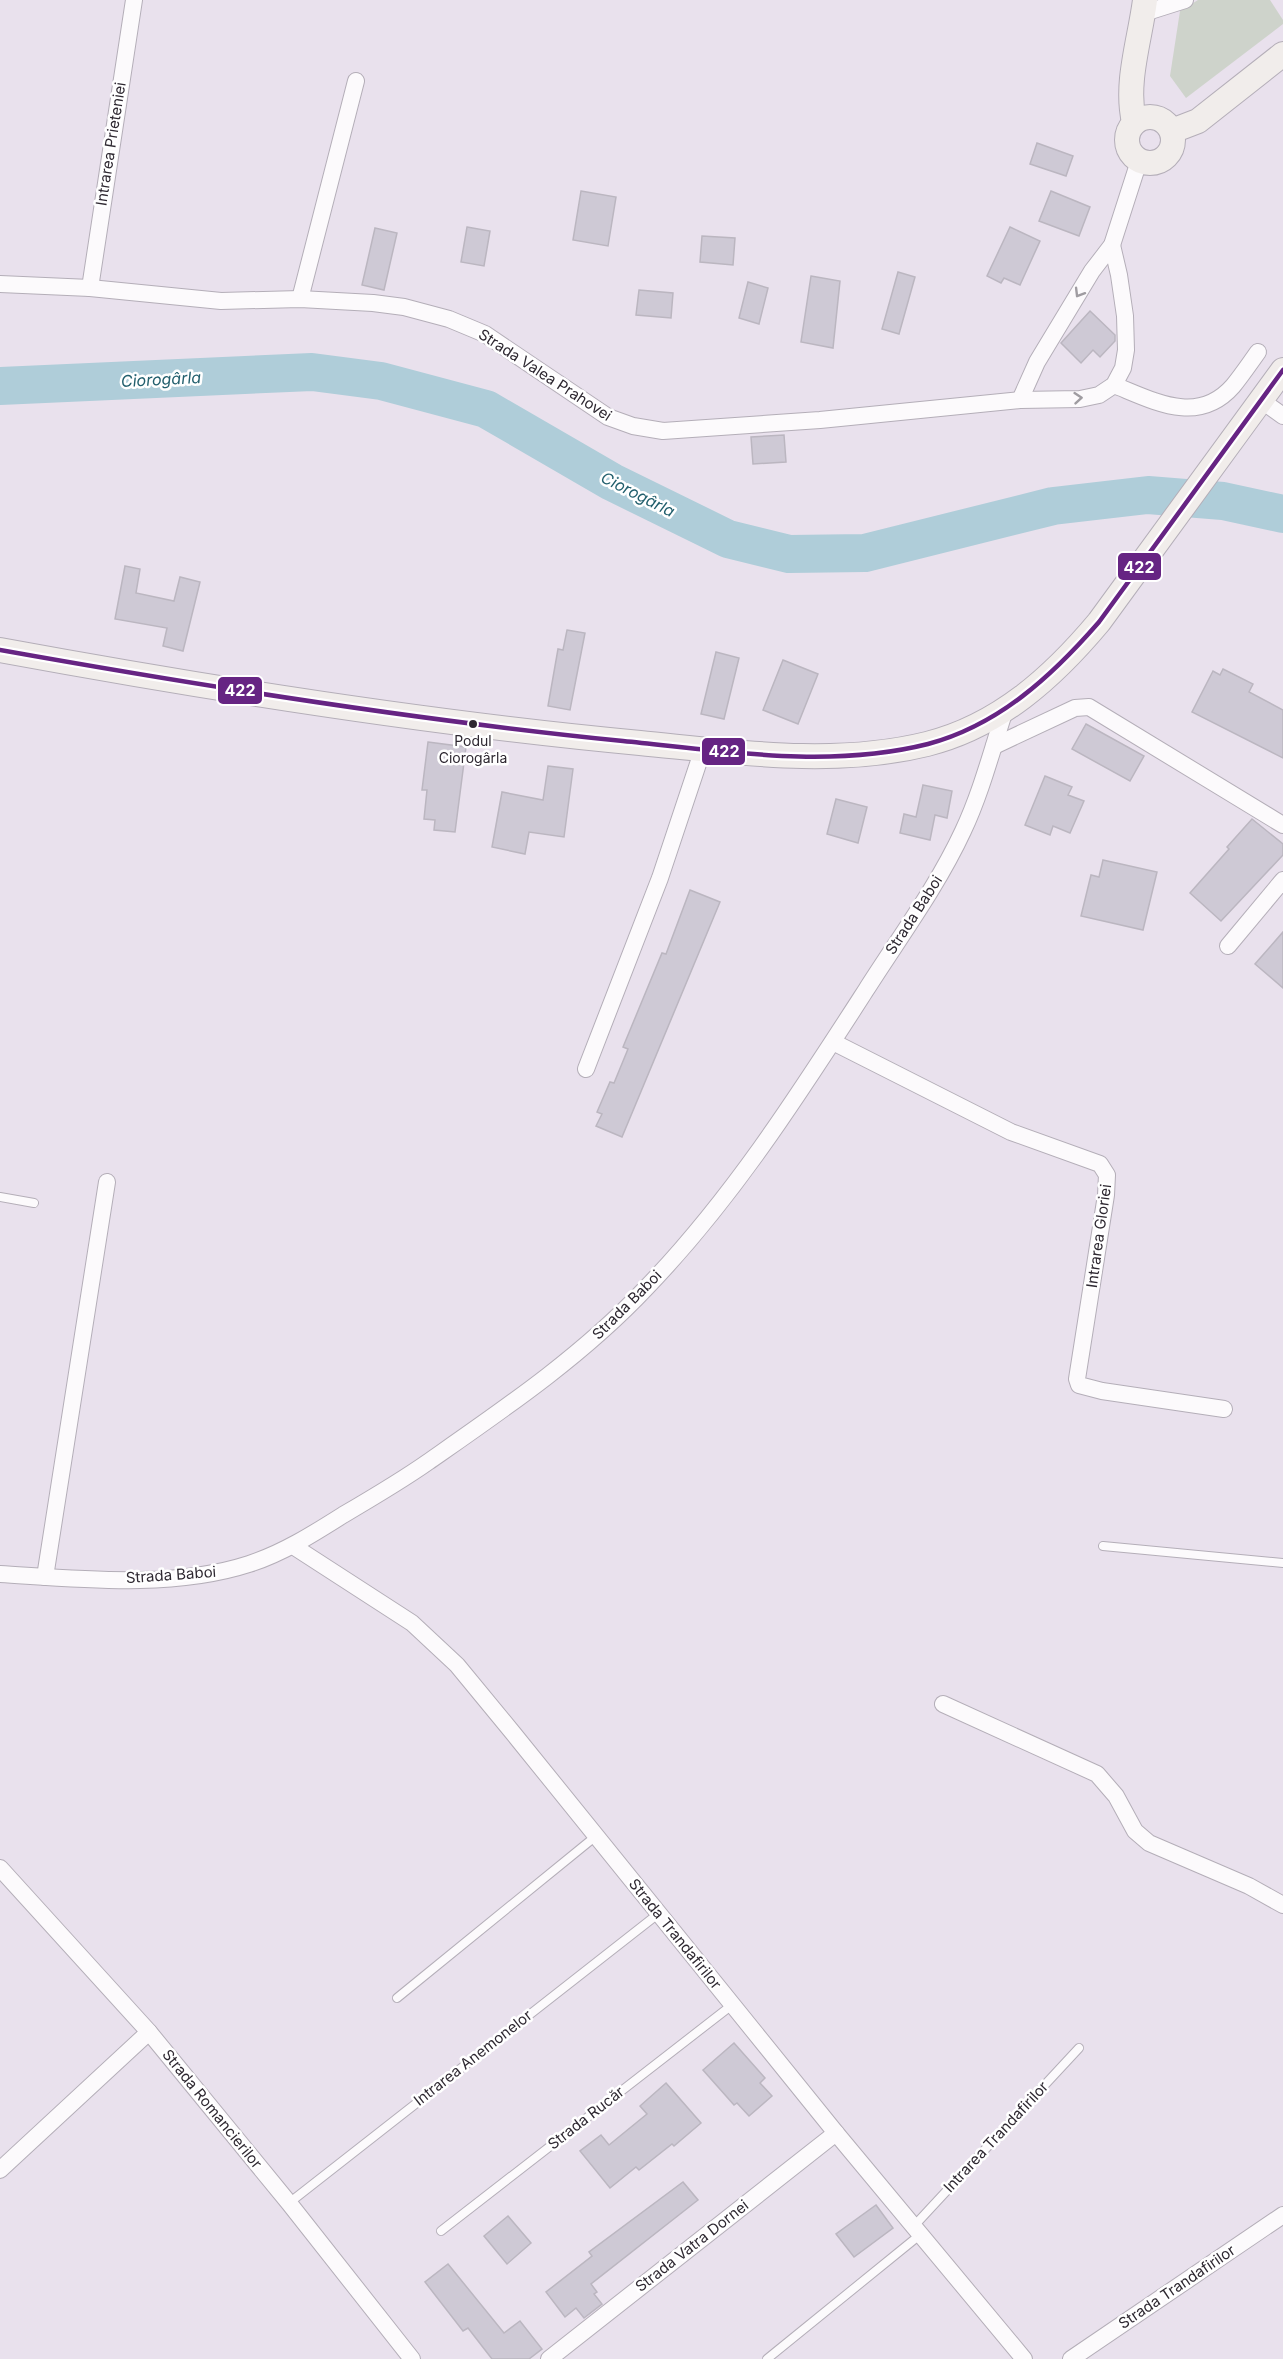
<svg xmlns="http://www.w3.org/2000/svg" width="1283" height="2359" viewBox="0 0 1283 2359" font-family="Inter,sans-serif">
	<rect width="100%" height="100%" fill="#e9e1ed"/>
	<!-- green -->
	<path fill="#ced3cb" d="M1198,0H1270L1283,20V24L1186,98L1170,76L1180,11Z"/>
	<g fill="none" stroke-linecap="round" stroke-linejoin="round">
		<!-- river -->
		<path stroke="#afcdd9" stroke-width="38" d="M0,386L312,372L381,381L486,409L612,482L728,539L789,554L865,553L1053,506L1148,495L1223,501L1283,514"/>
	</g>
	<!-- building -->
	<g fill="#cec9d5" stroke="#bbb6c0" stroke-width="1.5">
		<path d="M1037,143L1073,156L1066,176L1030,164Z"/>
		<path d="M581,191L616,197L608,246L573,240Z"/>
		<path d="M1051,191L1090,207L1079,236L1039,221Z"/>
		<path d="M467,227L490,231L484,266L461,262Z"/>
		<path d="M1010,227L1040,241L1020,285L1004,278L1001,283L987,276Z"/>
		<path d="M375,228L397,233L384,290L362,285Z"/>
		<path d="M702,236L735,238L733,265L700,262Z"/>
		<path d="M898,272L915,277L899,334L882,329Z"/>
		<path d="M811,276L840,281L833,348L801,342Z"/>
		<path d="M748,282L768,288L759,324L739,318Z"/>
		<path d="M639,290L673,293L671,318L636,315Z"/>
		<path d="M1090,311L1115,335V341L1100,357L1093,350L1081,363L1061,343Z"/>
		<path d="M784,435L786,462L753,464L751,437Z"/>
		<path d="M125,566L140,569L136,593L174,601L180,577L200,582L183,651L163,646L167,628L115,619Z"/>
		<path d="M567,630L585,633L570,710L548,706L558,649L563,650Z"/>
		<path d="M716,652L739,658L724,719L701,714Z"/>
		<path d="M783,660L818,674L798,724L763,710Z"/>
		<path d="M1223,669L1253,684L1249,692L1283,710V758L1192,712L1213,671L1220,675Z"/>
		<path d="M1086,724L1144,756L1130,781L1072,749Z"/>
		<path d="M428,742L466,747L455,832L434,830L435,820L424,819L427,790H422Z"/>
		<path d="M548,766L573,769L564,837L529,832L525,854L492,847L502,792L543,800Z"/>
		<path d="M1045,776L1072,787L1068,795L1084,801L1070,833L1053,826L1050,835L1025,825Z"/>
		<path d="M923,785L952,791L947,818L935,815L930,840L900,833L904,814L916,817Z"/>
		<path d="M836,799L867,807L858,843L827,834Z"/>
		<path d="M1252,819L1283,844V855L1221,921L1190,893L1229,849L1227,847Z"/>
		<path d="M1103,860L1157,872L1143,930L1081,916L1091,875L1099,877Z"/>
		<path d="M690,890L720,902L622,1137L596,1126L602,1114L597,1112L610,1082L614,1083L628,1049L623,1047L662,953L666,954Z"/>
		<path d="M1283,932V988L1255,964Z"/>
		<path d="M734,2043L765,2078L760,2083L772,2096L749,2116L737,2103L734,2105L703,2070Z"/>
		<path d="M666,2083L701,2123L674,2146L672,2144L639,2170L636,2167L610,2188L580,2151L601,2135L609,2145L647,2114L640,2106Z"/>
		<path d="M683,2182L698,2200L591,2284L597,2292L594,2294L602,2304L584,2318L576,2308L565,2317L546,2292L592,2256L589,2252Z"/>
		<path d="M876,2205L893,2228L854,2257L836,2234Z"/>
		<path d="M508,2216L531,2243L507,2264L484,2236Z"/>
		<path d="M448,2264L504,2333L520,2321L542,2349L529,2359H492L468,2328L463,2331L425,2282Z"/>
	</g>
	<g fill="none" stroke-linecap="round" stroke-linejoin="round">
		<!-- lane casing -->
		<g stroke="#b4aeb8" stroke-width="10">
			<g id="lane">
				<path d="M0,1197L34,1203"/>
				<path d="M1103,1546L1283,1563"/>
				<path d="M397,1998L596,1836"/>
				<path d="M289,2203L658,1914"/>
				<path d="M914,2226L1079,2048"/>
				<path d="M441,2231L732,2005"/>
				<path d="M767,2359L921,2234"/>
			</g>
		</g>
		<!-- street casing -->
		<g stroke="#b4aeb8" stroke-width="18">
			<g id="street">
				<path d="M1144,13L1185,0"/>
				<path d="M0,284L90,288L221,301L300,299L373,303L404,307L449,319L485,334L608,417L633,426L663,431L820,420L1020,400L1080,399L1099,395L1114,385L1123,368L1126,350L1125,316L1119,275L1112,245"/>
				<path d="M90,288L134,0"/>
				<path d="M300,299L356,81"/>
				<path d="M1114,385C1154,401 1198,426 1233,386C1242,375 1250,363 1258,352"/>
				<path d="M1020,400L1037,362L1092,271L1112,245L1139,161"/>
				<path d="M1261,400L1283,416"/>
				<path d="M994,746L1075,708L1089,707L1283,825"/>
				<path d="M1228,946L1283,880"/>
				<path d="M833,1042L1011,1132L1100,1164L1107,1175L1106,1195L1077,1379L1079,1385L1102,1391L1224,1409"/>
				<path d="M586,1069L660,878L703,749"/>
				<path d="M293,1546L412,1623L457,1665L513,1733L836,2133L1024,2359"/>
				<path d="M0,1574C80,1579 172,1589 249,1564C283,1553 313,1534 343,1515C372,1498 401,1481 428,1462C504,1409 582,1356 646,1288C732,1199 799,1094 866,990C899,938 937,887 963,831C981,793 992,750 1005,710"/>
				<path d="M45,1577L107,1182"/>
				<path d="M943,1704L1097,1774L1116,1796L1135,1831L1149,1843L1249,1886L1283,1905"/>
				<path d="M0,1868L149,2032L289,2203L412,2359"/>
				<path d="M0,2170L149,2032"/>
				<path d="M549,2359L836,2133"/>
				<path d="M1071,2359L1283,2215"/>
			</g>
		</g>
		<!-- secondary casing -->
		<g stroke="#b4aeb8" stroke-width="26">
			<g id="secondary">
				<circle cx="1150" cy="140" r="23"/>
				<path d="M1134,122C1125,82 1140,40 1145,0"/>
				<path d="M1172,131L1198,121L1283,54"/>
				<path d="M0,650C212,689 425,723 640,743C734,752 834,767 927,744C999,726 1053,677 1099,622L1283,370"/>
			</g>
		</g>
		<!-- lane -->
		<use href="#lane" stroke="#fcfafc" stroke-width="8"/>
		<!-- street -->
		<use href="#street" stroke="#fcfafc" stroke-width="16"/>
		<!-- secondary -->
		<use href="#secondary" stroke="#f1edeb" stroke-width="24"/>
		<!-- bus-1 casing -->
		<g stroke="#fff" stroke-width="9">
			<path id="bus-1" d="M0,650C207,687 414,720 623,741C723,751 829,769 928,744C999,725 1052,676 1099,622L1283,370"/>
		</g>
		<!-- bus-1 -->
		<use href="#bus-1" stroke="#662483" stroke-width="4.5"/>
	</g>
	<!-- one-way arrows -->
	<defs><path id="oneway-chevron" d="M-2-3.5L2.5 0L-2 3.5" fill="none" stroke-width="1.6" stroke-linecap="round" stroke-linejoin="round" transform="scale(1.5)"/></defs>
	<g stroke="#9f9ca1">
		<use href="#oneway-chevron" transform="translate(1079 293) rotate(121)"/>
		<use href="#oneway-chevron" transform="translate(1078 398) rotate(-5)"/>
	</g>
	<!-- markers -->
	<circle fill="#2e2831" stroke="#fff" stroke-width="2" cx="473" cy="724" r="5"/>
	<g text-anchor="middle" stroke-width="5" stroke-linejoin="round" paint-order="stroke">
		<!-- bus labels -->
		<g font-size="14" fill="#2e2831" stroke="#fff">
			<text x="473" y="746">Podul<tspan x="473" dy="17">Ciorogârla</tspan></text>
		</g>
		<!-- street labels -->
		<g font-size="15" fill="#2e2831" stroke="#fff">
			<text transform="translate(111 144) rotate(-81)" y="5">Intrarea Prieteniei</text>
			<text transform="translate(545 375) rotate(33)" y="5">Strada Valea Prahovei</text>
			<text transform="translate(914 915) rotate(-57)" y="5">Strada Baboi</text>
			<text transform="translate(1099 1236) rotate(-82)" y="5">Intrarea Gloriei</text>
			<text transform="translate(627 1305) rotate(-45)" y="5">Strada Baboi</text>
			<text transform="translate(171 1575) rotate(-4)" y="5">Strada Baboi</text>
			<text transform="translate(675 1934) rotate(51)" y="5">Strada Trandafirilor</text>
			<text transform="translate(473 2058) rotate(-38)" y="5">Intrarea Anemonelor</text>
			<text transform="translate(212 2109) rotate(51)" y="5">Strada Romancierilor</text>
			<text transform="translate(586 2118) rotate(-38)" y="5">Strada Rucăr</text>
			<text transform="translate(996 2137) rotate(-47)" y="5">Intrarea Trandafirilor</text>
			<text transform="translate(692 2246) rotate(-38)" y="5">Strada Vatra Dornei</text>
			<text transform="translate(1177 2287) rotate(-34)" y="5">Strada Trandafirilor</text>
		</g>
		<!-- water labels -->
		<g font-size="16" font-style="italic" fill="#225f6d" stroke="#fff">
			<text transform="translate(161 379) rotate(-3)" y="6">Ciorogârla</text>
			<text transform="translate(638 494) rotate(27)" y="6">Ciorogârla</text>
		</g>
	</g>
	<g stroke="#fff" stroke-width="2">
		<rect x="1117" y="552" width="45" height="29" rx="6" fill="#662483"/>
		<rect x="217" y="676" width="46" height="29" rx="6" fill="#662483"/>
		<rect x="701" y="737" width="45" height="29" rx="6" fill="#662483"/>
	</g>
	<g font-size="16" text-anchor="middle" font-weight="bold" fill="#fff">
		<text x="1139" y="573">422</text>
		<text x="240" y="696">422</text>
		<text x="724" y="757">422</text>
	</g>
</svg>
